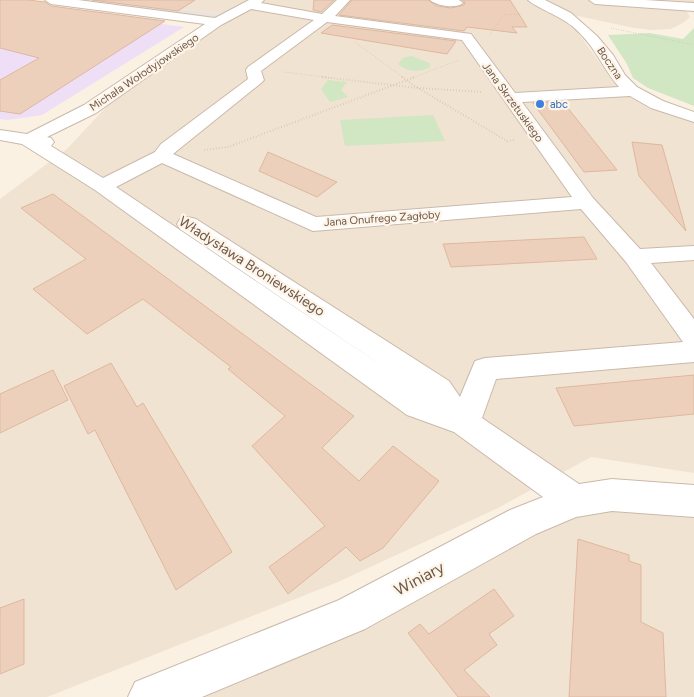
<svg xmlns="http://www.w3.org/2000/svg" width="694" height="697" viewBox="0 0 694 697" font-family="Figtree,sans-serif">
	<rect width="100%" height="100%" fill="#faf1e3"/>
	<!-- residential -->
	<g fill="#f1e3d2">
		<path d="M107,0H528L536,3L559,17L578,33L617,86L641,100L694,119V473L591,457L498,508L338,582L47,697H0V199L67,149L109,104L231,15Z"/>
		<path d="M534,0H694V7H684L690,17L683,23L671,29L652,30L634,28L564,13Z"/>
		<path d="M694,501V697H150L523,522Z"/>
	</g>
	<!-- industrial -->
	<path fill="#eae3dd" d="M49,0H107L221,14L212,21Z"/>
	<!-- education -->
	<path fill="#eedff6" d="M0,2L184,27L42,115L7,120L0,119Z"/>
	<!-- green -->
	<g fill="#d1e6c2">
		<path d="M694,28V106L648,88L633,78L627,64L608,35L650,33L683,39Z"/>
		<path d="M411,56L430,63V67C420,73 408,72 398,64L403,58Z"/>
		<path d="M328,80L347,82L341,90L348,97L330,102L321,89Z"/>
		<path d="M433,115L445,141L345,146L340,120Z"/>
	</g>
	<!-- building -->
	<g fill="#edd0bc" stroke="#dfb79e">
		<path d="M0,0H28L45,2L51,6L165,21L20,114L0,111V80L39,58L0,48Z"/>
		<path d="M92,0H195L178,11Z"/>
		<path d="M314,0H334L321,12L313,10Z"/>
		<path d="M352,0H428L437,6L451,8L464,5L465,2L462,0H510L527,27H512L517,33L467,27L464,31L339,15Z"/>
		<path d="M332,25L456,41L447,54L321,33Z"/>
		<path d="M563,102L617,170L584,172L533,103Z"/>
		<path d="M632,142L662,145L686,231L639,176Z"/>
		<path d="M268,152L337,182L317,197L259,171Z"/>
		<path d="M53,194L354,416L322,448L359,481L393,446L439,481L383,548L360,561L346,547L288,594L269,567L325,526L252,446L285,416L228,369L231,367L143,299L87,334L33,289L86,259L21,208Z"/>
		<path d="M584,237L597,259L451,267L443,244Z"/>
		<path d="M111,363L137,407L143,403L232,552L176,590L95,430L88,434L64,386Z"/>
		<path d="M53,370L68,400L0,433V394Z"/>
		<path d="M694,375V414L574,426L556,388Z"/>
		<path d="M578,539L629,555V561L641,565V622L663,633L666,697H569Z"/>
		<path d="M494,589L514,616L489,634L497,645L464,670L490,697H458L408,633L420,624L429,634Z"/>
		<path d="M24,599V664L0,674V608Z"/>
	</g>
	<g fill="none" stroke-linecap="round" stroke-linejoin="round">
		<!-- minor casing -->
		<g stroke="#cab9aa" stroke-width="2">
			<g id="minor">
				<path d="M45,0H78L215,18L249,0H264L261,3L322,14L337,0H350L335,16L471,34L515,93L619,87C601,66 595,45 572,26C560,16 535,7 528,0H545L571,13L597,36L613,55L625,75L637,87L663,101L694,112V122L651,108L630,96L522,102L593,198L640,249L694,246V260L651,263L694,319V362L496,379L482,418L579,484L612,479L694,485V517L612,511L576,517L536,534L365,629L202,697H128L135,682L339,600L510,510L543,497L454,432L407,415L95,190L22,144L0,140V130L27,134L84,105L205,24L51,4ZM251,9L314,20L248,67L246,70L248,79L161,144L155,152L103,178L51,146L54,142L51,138L47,137L96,113L221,25ZM327,22L462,40L572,197L316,217L173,154L261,83L264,80L261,71ZM162,163L313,231L581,209L626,262L683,342L485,358L475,361L460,397L449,381L196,219L188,217L180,219L177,224L180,229L397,376L116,187Z"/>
				<path d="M430,0H459L463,3C456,9 437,6 430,0Z"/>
				<path d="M589,0H645L694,3V11L595,4Z"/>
			</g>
		</g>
		<!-- path-far1 -->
		<g stroke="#d2b4a0" stroke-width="1" stroke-dasharray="0.5 2" stroke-linecap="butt">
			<path d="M611,28L694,45"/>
			<path d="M490,35L503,15L523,14"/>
			<path d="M355,42L404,78"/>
			<path d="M284,72L333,78"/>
			<path d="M412,78L459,60"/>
		</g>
		<!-- path -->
		<g stroke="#d2b4a0" stroke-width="2" stroke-dasharray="0.5 2.5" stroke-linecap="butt">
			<path d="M322,77L418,88L482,92"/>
			<path d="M402,77L418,88L507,141L514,140"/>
			<path d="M204,150L228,147L415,77"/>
		</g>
		<!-- minor -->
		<use href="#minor" fill="#fff" fill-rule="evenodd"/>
	</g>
	<!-- markers -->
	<circle fill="#3f7fe0" stroke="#fdf5e8" stroke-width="2" cx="540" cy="104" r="5"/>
	<g text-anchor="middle" stroke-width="4.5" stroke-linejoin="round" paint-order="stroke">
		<!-- far-street labels -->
		<g font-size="11" fill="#70584b" stroke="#fdf5e8">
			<text transform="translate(610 63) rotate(56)" y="4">Boczna</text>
			<text transform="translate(144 72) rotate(-34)" y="4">Michała Wołodyjowskiego</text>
			<text transform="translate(513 102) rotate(54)" y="4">Jana Skrzetuskiego</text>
			<text transform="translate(382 218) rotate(-4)" y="4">Jana Onufrego Zagłoby</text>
		</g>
		<!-- far-shop labels -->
		<g font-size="11" fill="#366cbe" stroke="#fdf5e8" text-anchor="start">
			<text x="550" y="108">abc</text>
		</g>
		<!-- street labels -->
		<g font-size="14" fill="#70584b" stroke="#fdf5e8">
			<text transform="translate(252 266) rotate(33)" y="5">Władysława Broniewskiego</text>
		</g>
		<!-- near-street labels -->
		<g font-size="16" fill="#70584b" stroke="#fdf5e8">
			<text transform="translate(419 578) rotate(-28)" y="6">Winiary</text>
		</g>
	</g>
</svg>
